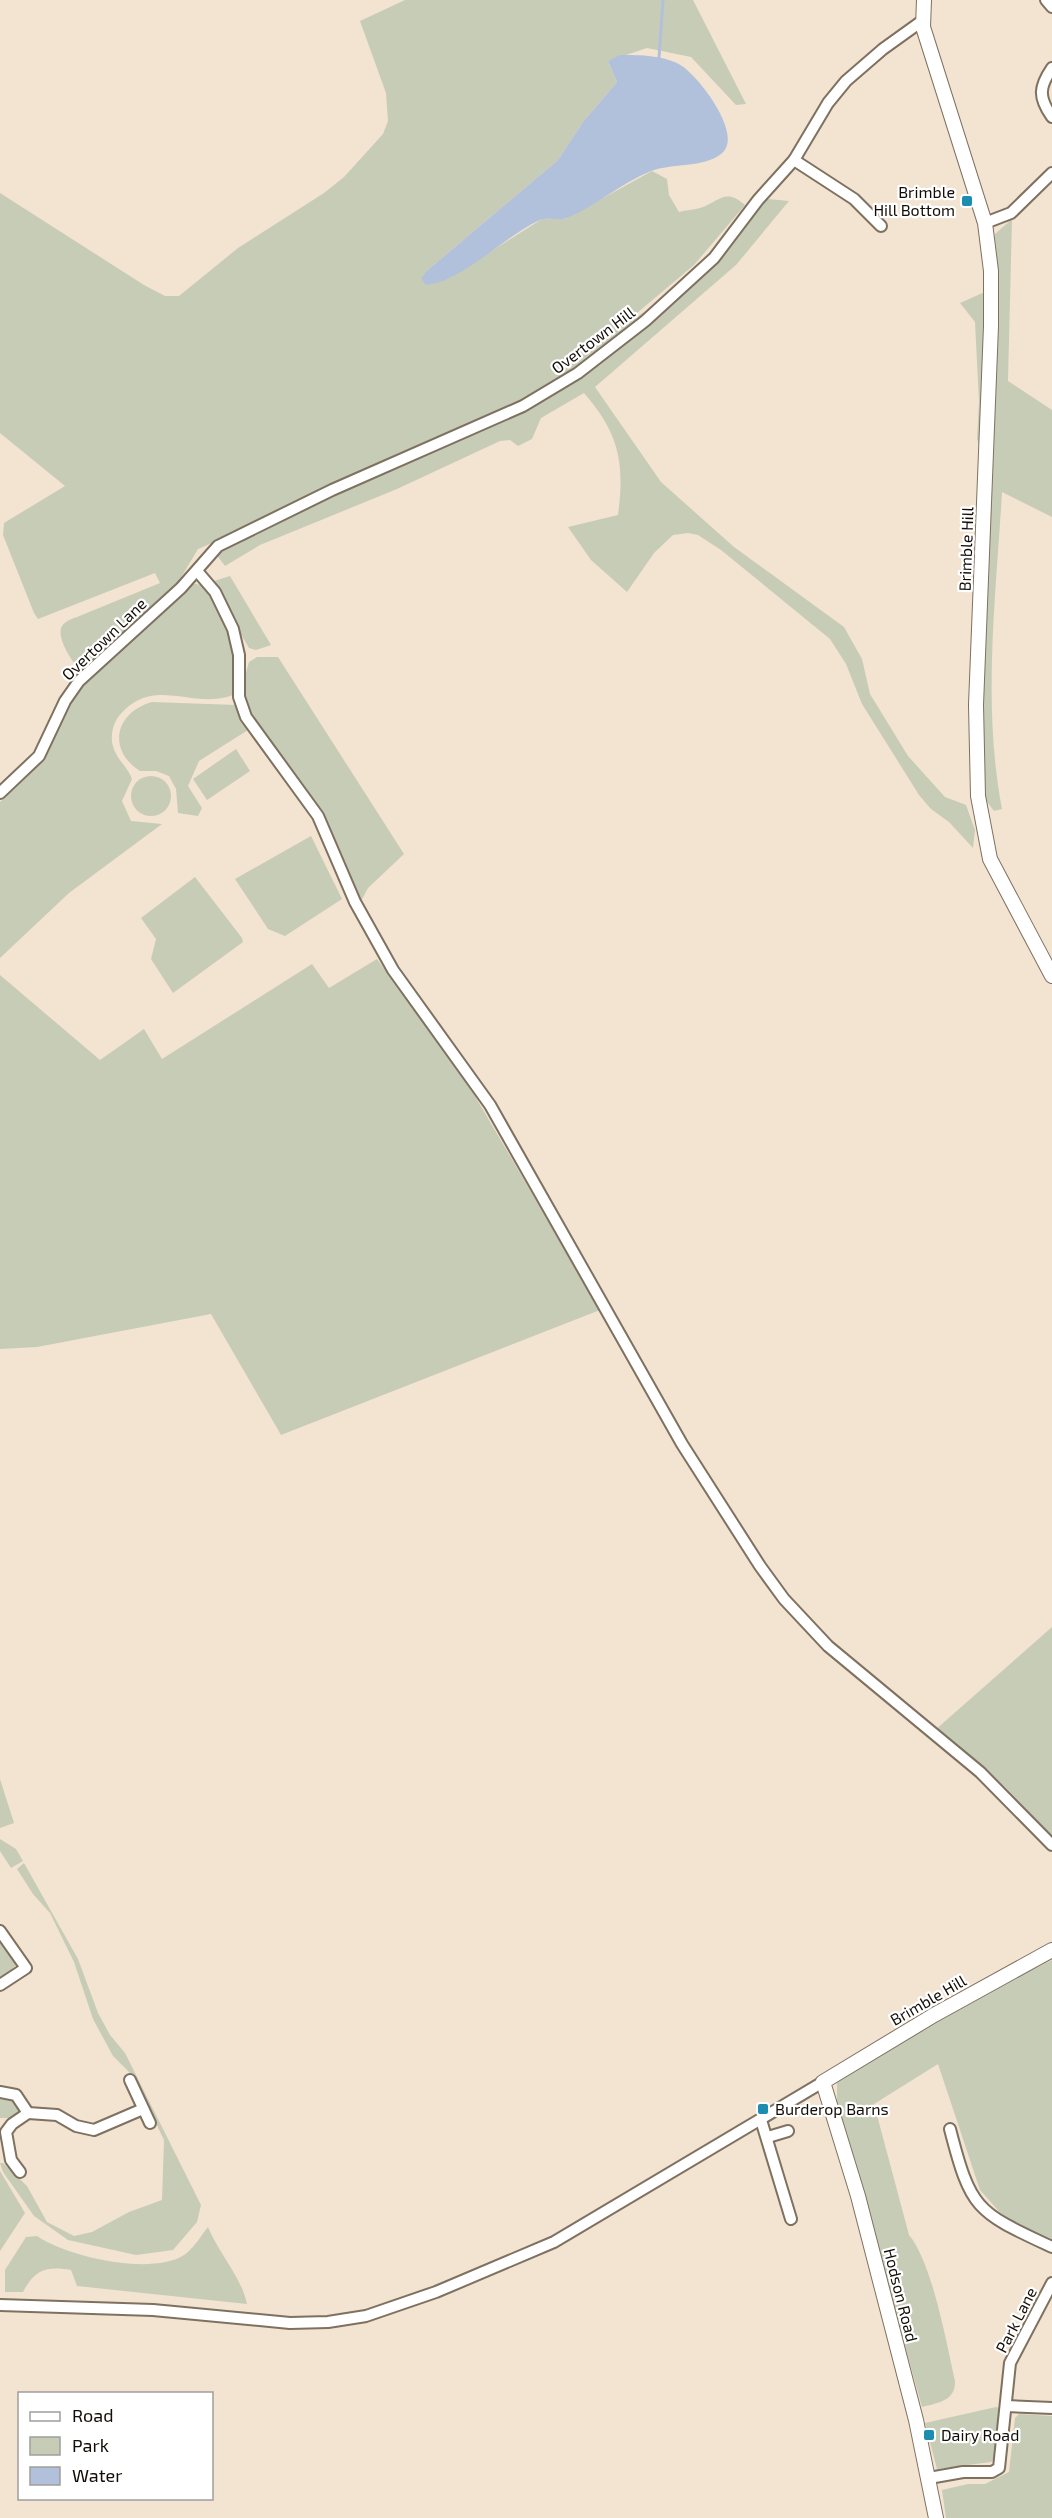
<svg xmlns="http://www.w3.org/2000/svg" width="1052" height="2518" viewBox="0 0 1052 2518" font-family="'Exo 2',sans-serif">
	<rect width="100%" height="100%" fill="#f3e3d1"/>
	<!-- green -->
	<g fill="#c7ccb7">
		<path d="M405,0H693L746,104L736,105L691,57L647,48L608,61L617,82L583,122L558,160L429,269L426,285L447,279L542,219H565L652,171L667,179L669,195L679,212C686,210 693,210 700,208C719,202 725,187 745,205L694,265L624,324L696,282L768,199L789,201L736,265L595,387L661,482L734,547L844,627L862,659L870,694L908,756L945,797L966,805L975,830L973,848L949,822L931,809L919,795L862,704L846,664L830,639L721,550L698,535L688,533L673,535L654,553L627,592L591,560L568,527L618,515C625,463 619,433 584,393L541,418L532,439L518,446L510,440L500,441L397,489L260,545L225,566L216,554L233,534L198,549L179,581L201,585L230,576L271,645L256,650L249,648L232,619L236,655L233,695C192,711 154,674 119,716C113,723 110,737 113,746C116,759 128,767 132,779L122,801L131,821L162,824L69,893L0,958V802L38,764L71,701L87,682C79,669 57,644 61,628C63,622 71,619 77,617L160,583L155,573L38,619L34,613L3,535L4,523L65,486L0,433V193L144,285L165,296H179L238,248L324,193L344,177L383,134L388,121L386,93L360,21Z"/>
		<path d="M1012,219L1008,381L1052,410V517L1002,492C996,596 982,705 1002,809L994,811L985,799L982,707L990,473L977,439L979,402L975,322L960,303L996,287L995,234Z"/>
		<path d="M257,657H278L404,854L368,888L360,903L338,855L254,724L244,696L243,683L249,662Z"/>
		<path d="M152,702L236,705L248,730L199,761L188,786L202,808L198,816L178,813L176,789L169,776L156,771H140C106,749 116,712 152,702Z"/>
		<path d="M236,749L250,771L207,800L193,779Z"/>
		<circle cx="151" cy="796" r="20"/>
		<path d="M311,836L342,899L285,936L268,929L235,879Z"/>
		<path d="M195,877L242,938L243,942L173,993L151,959L156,939L141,918Z"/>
		<path d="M377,959L472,1091L600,1310L281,1435L211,1314L37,1347L0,1349V975L100,1060L144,1029L162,1059L312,964L329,988Z"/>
		<path d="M1052,1627V1836L1005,1787L934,1731Z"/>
		<path d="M0,1779L14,1823L0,1828Z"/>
		<path d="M0,1839L16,1849L23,1861L11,1868L0,1851Z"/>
		<path d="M24,1863L78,1959L98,2013L110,2035L125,2053L201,2205L197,2222L173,2250L136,2255L68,2240L34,2216L3,2172L0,2163H3L27,2186L47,2222L74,2236L92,2232L129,2212L162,2200L164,2140L134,2077L113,2056L93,2019L74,1962L50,1913L33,1894L17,1869Z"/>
		<path d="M0,1937L16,1965L0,1981Z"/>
		<path d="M1052,1960V2239L1004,2217L980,2190L938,2064L874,2104L909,2235C932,2262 947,2345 955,2381C956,2401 937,2403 922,2407L837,2101V2082L922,2027Z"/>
		<path d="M0,2096L13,2097L20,2113L12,2118H0Z"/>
		<path d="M0,2171L25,2213L0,2251Z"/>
		<path d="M208,2227C219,2254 241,2276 247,2304L77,2286L71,2270C47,2266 35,2269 23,2292H5V2270L26,2237L37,2236C68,2257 151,2276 184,2255C193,2249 201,2236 208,2227Z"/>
		<path d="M996,2407L999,2408L996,2457L991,2462L937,2469L925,2423Z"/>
		<path d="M1019,2414L1052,2416V2518H946L942,2490L968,2484H985L1009,2472L1015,2418Z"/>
	</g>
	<!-- water -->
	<path fill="#b1c0db" d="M620,55C640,55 665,55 682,66C699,77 745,136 721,154C703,168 672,163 651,171C621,183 596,206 567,218C559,221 548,217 540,220C506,235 462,282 426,285L421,278L429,269L558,160L583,122L617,82L608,61Z"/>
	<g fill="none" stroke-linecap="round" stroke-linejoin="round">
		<!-- stream -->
		<path stroke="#b1c0db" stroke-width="3" d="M659,58L663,0"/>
		<!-- minor casing -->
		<g stroke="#7e7160" stroke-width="14">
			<g id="minor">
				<path d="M1046,0L1052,7"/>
				<path d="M1052,68C1039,87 1038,97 1052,117"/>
				<path d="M794,160L854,199L881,226"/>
				<path d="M985,223L1011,213L1052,173"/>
				<path d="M197,571L215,592L233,629L239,655V697L246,717L318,816L355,902L393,970L490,1105L682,1444L760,1566L784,1599L828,1646L980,1772L1052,1845"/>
				<path d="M0,793L39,756L65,701L79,681L181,588L218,546L332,490L523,406L578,373L645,321L714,258L758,200L794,160L828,103L846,81L883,49L922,21"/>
				<path d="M0,1931L26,1968L0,1985"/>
				<path d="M130,2080L150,2123"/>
				<path d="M0,2092L16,2095L28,2113L57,2115L76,2126L94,2130L143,2109"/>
				<path d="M761,2120L791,2219"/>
				<path d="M950,2129C971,2211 977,2212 1052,2247"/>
				<path d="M768,2137L788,2131"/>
				<path d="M20,2172L11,2160L6,2132L12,2124L28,2113"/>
				<path d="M0,2305L153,2310L290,2323L328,2322L366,2316L436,2292L554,2242L823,2082"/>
				<path d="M1006,2406L1052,2408"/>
				<path d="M929,2478L963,2472H992L999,2468L1010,2363L1052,2283"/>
			</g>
		</g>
		<!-- major casing -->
		<g stroke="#7e7160" stroke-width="16">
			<g id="major">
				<path d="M924,0L923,27L985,223L991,271V326L976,705L978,796L990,859L1052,976"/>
				<path d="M936,2518L916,2420L858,2196L823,2082L934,2015L1052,1950"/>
			</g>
		</g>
		<!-- minor -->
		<use href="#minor" stroke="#fff" stroke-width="10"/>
		<!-- major -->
		<use href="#major" stroke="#fff" stroke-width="14"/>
	</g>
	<!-- markers -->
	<g fill="#1c8cb1" stroke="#fff" stroke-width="2">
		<rect x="961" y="195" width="12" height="12" rx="3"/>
		<rect x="757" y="2103" width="12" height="12" rx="3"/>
		<rect x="923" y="2429" width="12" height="12" rx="3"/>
	</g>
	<g text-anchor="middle" stroke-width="4.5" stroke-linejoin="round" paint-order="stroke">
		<!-- poi labels -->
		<g font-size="16" fill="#120d07" stroke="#fff" text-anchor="start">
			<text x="955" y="198" text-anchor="end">Brimble<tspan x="955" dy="18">Hill Bottom</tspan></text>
			<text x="775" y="2115">Burderop Barns</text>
			<text x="941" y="2441">Dairy Road</text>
		</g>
		<!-- street labels -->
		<g font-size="16" fill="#120d07" stroke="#fff">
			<text transform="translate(593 340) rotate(-37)" y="6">Overtown Hill</text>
			<text transform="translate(966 549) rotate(-88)" y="6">Brimble Hill</text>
			<text transform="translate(104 639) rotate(-44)" y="6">Overtown Lane</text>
			<text transform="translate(928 2000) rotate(-30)" y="6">Brimble Hill</text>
			<text transform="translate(901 2295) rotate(76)" y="6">Hodson Road</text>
			<text transform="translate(1016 2320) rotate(-63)" y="6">Park Lane</text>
		</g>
	</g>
	<!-- legend -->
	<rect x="18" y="2392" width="195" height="108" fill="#ffffff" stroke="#a09e9c" stroke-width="1.5"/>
	<rect x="30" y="2412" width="30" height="9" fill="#ffffff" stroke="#a09e9c" stroke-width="1.5"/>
	<text x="72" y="2422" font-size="18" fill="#120d07">Road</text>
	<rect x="30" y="2437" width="30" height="18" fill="#c7ccb7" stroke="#a09e9c" stroke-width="1.5"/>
	<text x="72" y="2452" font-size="18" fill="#120d07">Park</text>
	<rect x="30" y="2467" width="30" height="18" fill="#b1c0db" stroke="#a09e9c" stroke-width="1.5"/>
	<text x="72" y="2482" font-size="18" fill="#120d07">Water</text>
</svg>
